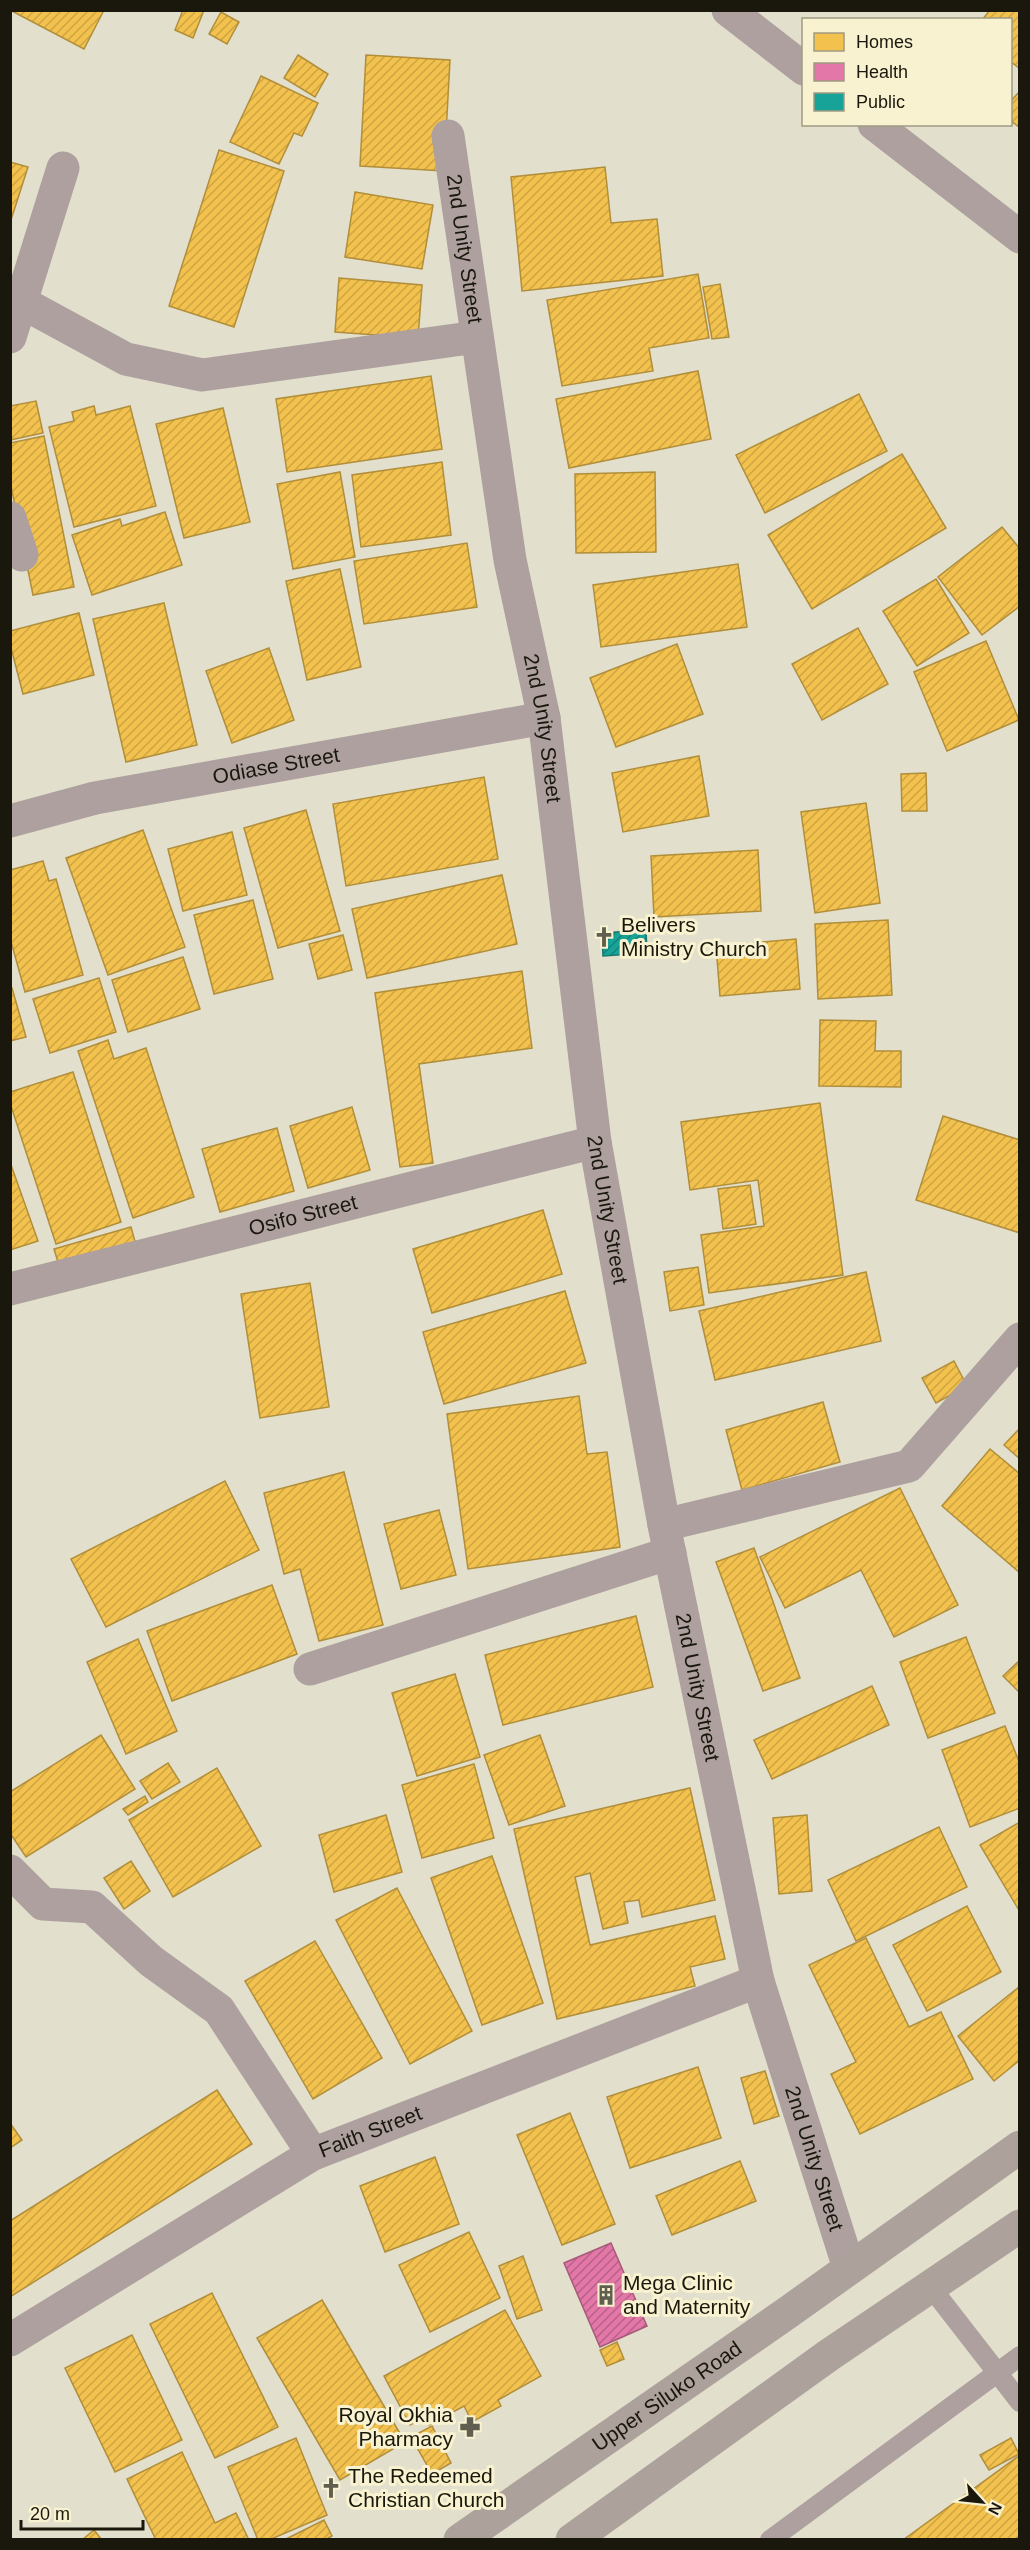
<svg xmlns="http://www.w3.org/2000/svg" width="1030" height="2550" viewBox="0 0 1030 2550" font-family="Helvetica,sans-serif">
	<defs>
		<pattern id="homes-hatch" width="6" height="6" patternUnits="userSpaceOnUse" patternTransform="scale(1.5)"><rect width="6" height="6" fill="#f2c14e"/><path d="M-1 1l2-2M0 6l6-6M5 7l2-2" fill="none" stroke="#cfa543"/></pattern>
		<pattern id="health-hatch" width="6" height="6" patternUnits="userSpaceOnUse" patternTransform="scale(1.5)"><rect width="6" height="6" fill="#e377a8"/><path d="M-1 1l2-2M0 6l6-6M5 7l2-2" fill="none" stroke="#b76187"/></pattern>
		<pattern id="public-hatch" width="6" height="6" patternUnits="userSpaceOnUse" patternTransform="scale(1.5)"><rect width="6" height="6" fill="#17a398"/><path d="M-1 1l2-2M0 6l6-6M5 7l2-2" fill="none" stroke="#14847a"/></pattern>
	</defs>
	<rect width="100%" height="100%" fill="#e2dfcc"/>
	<!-- homes -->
	<g fill="url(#homes-hatch)" stroke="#b18e3a" stroke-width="1.5">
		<path d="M10,10H104L84,49Z"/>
		<path d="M183,10H204L193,38L175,30Z"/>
		<path d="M990,10H1020V69L1010,61V20H982Z"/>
		<path d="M221,12L239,22L227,44L209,34Z"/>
		<path d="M298,55L328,74L315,97L284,78Z"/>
		<path d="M366,55L450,60L444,171L360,166Z"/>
		<path d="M261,76L318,103L302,136L294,133L279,164L230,142Z"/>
		<path d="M1020,91V128L1010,120V102Z"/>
		<path d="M219,150L284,171L234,327L169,306Z"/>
		<path d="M10,162L28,167L10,223Z"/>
		<path d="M605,167L611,223L657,219L663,276L522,291L511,177Z"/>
		<path d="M355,192L433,205L422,269L345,257Z"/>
		<path d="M698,274L709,338L649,348L653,371L562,386L547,300Z"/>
		<path d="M339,278L422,285L418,338L335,332Z"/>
		<path d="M720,284L729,337L712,339L703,287Z"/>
		<path d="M698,371L711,439L569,468L556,399Z"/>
		<path d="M431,376L442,449L287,472L276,399Z"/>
		<path d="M859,394L887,451L765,513L736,455Z"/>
		<path d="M36,401L43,433L10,440V406Z"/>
		<path d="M94,406L96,415L130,406L156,506L74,527L49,427L74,421L72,412Z"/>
		<path d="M223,408L250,522L184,538L156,424Z"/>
		<path d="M44,436L74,587L33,595L10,481V443Z"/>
		<path d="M902,454L946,528L812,609L768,535Z"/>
		<path d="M442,462L451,535L361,547L352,475Z"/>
		<path d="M340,472L355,557L293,569L277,484Z"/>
		<path d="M655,472L656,552L576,553L575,474Z"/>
		<path d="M165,512L182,565L92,595L72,535L120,519L122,526Z"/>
		<path d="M1002,527L1020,549V606L982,635L938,577Z"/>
		<path d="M467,543L477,607L364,624L354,561Z"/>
		<path d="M738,564L747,627L601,647L593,585Z"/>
		<path d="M340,569L361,667L307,680L286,581Z"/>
		<path d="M936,579L969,633L917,666L883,611Z"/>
		<path d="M164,603L197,745L126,762L93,619Z"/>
		<path d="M79,613L94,675L23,694L10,644V631Z"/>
		<path d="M858,628L888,684L822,720L792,664Z"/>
		<path d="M986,641L1019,720L947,751L914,672Z"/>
		<path d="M677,644L703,714L616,747L590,678Z"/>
		<path d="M269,648L294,720L232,743L206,671Z"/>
		<path d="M699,756L709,816L623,832L612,773Z"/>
		<path d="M926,773L927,811H902L901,774Z"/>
		<path d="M484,777L498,859L346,886L333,804Z"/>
		<path d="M866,803L880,903L815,913L801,812Z"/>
		<path d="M306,810L340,931L278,948L244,828Z"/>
		<path d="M143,830L185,947L108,975L66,858Z"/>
		<path d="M232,832L247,895L183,911L168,849Z"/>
		<path d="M758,850L761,911L654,917L651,856Z"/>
		<path d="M43,861L49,881L56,879L83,975L25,992L10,938V870Z"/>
		<path d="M502,875L517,944L367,978L352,909Z"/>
		<path d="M253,900L273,979L214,994L194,915Z"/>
		<path d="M888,920L892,995L818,999L815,924Z"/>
		<path d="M343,935L352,970L318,979L309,944Z"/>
		<path d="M796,939L800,989L720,996L716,946Z"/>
		<path d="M183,957L200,1009L128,1032L112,980Z"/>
		<path d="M522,971L532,1048L419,1064L433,1163L400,1167L375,993Z"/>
		<path d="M99,978L116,1032L50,1053L33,999Z"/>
		<path d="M12,988L26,1037L10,1041V989Z"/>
		<path d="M820,1020L876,1021L875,1051H901V1087L819,1086Z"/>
		<path d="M108,1040L114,1059L146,1048L194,1197L133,1218L78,1051Z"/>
		<path d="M73,1072L121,1222L56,1244L10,1103V1092Z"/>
		<path d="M820,1103L843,1275L709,1293L701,1235L764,1226L758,1180L690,1190L681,1122Z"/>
		<path d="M352,1107L370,1170L308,1188L290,1126Z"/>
		<path d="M943,1116L1020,1140V1233L916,1200Z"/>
		<path d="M277,1128L294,1191L220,1212L202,1149Z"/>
		<path d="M10,1162L38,1241L10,1250Z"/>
		<path d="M750,1185L756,1224L723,1229L718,1189Z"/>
		<path d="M543,1210L562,1274L432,1313L413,1249Z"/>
		<path d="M131,1227L137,1249L61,1272L54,1249Z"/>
		<path d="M698,1267L704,1305L670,1311L664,1272Z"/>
		<path d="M866,1272L881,1341L715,1380L699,1311Z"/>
		<path d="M310,1283L329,1407L260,1418L241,1294Z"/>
		<path d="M565,1291L586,1363L444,1404L423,1332Z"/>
		<path d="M954,1361L967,1386L936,1403L922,1378Z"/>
		<path d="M579,1396L587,1454L607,1452L620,1547L468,1569L447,1414Z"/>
		<path d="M823,1402L840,1462L742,1490L726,1430Z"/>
		<path d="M1020,1428V1459L1004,1445Z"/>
		<path d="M990,1449L1020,1474V1573L942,1506Z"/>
		<path d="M344,1472L383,1625L319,1641L300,1569L284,1574L264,1493Z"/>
		<path d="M225,1481L259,1550L106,1627L71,1559Z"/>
		<path d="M900,1488L958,1605L894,1637L861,1570L785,1608L760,1557Z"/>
		<path d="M439,1510L456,1575L401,1589L384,1524Z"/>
		<path d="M754,1548L800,1678L763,1691L716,1562Z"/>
		<path d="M272,1585L297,1654L172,1701L147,1631Z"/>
		<path d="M636,1616L653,1687L503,1725L485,1655Z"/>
		<path d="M966,1637L995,1713L928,1738L900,1662Z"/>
		<path d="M138,1639L177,1731L126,1754L87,1662Z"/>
		<path d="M1020,1660V1693L1003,1676Z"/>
		<path d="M455,1674L480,1757L417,1776L392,1693Z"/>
		<path d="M872,1686L889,1725L772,1779L754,1740Z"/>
		<path d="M1005,1726L1020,1764V1808L970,1827L942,1750Z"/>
		<path d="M101,1735L135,1789L26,1857L10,1833V1792Z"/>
		<path d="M540,1735L565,1806L509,1825L484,1755Z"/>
		<path d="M168,1763L180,1782L152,1799L140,1781Z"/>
		<path d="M474,1764L494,1838L422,1858L402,1785Z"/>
		<path d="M217,1768L261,1846L173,1897L129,1820Z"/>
		<path d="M690,1788L715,1900L642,1917L639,1900L624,1902L628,1923L603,1929L590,1873L575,1877L590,1945L715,1916L725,1959L690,1967L695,1986L557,2019L514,1829Z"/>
		<path d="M145,1796L148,1802L128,1815L123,1809Z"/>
		<path d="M386,1815L402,1872L334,1892L319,1835Z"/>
		<path d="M807,1815L812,1891L779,1894L773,1818Z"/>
		<path d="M1020,1822V1912L980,1845Z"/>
		<path d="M939,1827L967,1887L856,1941L828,1880Z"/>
		<path d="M492,1856L543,2003L482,2025L431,1878Z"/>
		<path d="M131,1861L150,1891L124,1909L104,1878Z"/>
		<path d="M397,1888L472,2031L410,2064L336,1920Z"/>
		<path d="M967,1906L1001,1972L927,2011L893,1945Z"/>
		<path d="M866,1938L909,2027L941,2012L973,2079L860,2134L831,2074L856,2062L809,1965Z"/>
		<path d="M315,1941L382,2058L313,2099L245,1981Z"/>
		<path d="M1020,1986V2060L994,2081L958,2036Z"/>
		<path d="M698,2067L721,2138L630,2168L607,2097Z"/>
		<path d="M765,2071L779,2116L754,2124L741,2078Z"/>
		<path d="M217,2090L252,2144L10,2297V2221Z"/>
		<path d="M570,2113L615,2224L562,2245L517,2135Z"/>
		<path d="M10,2123L22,2140L10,2148Z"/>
		<path d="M435,2157L459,2224L385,2252L360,2186Z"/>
		<path d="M740,2161L756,2201L672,2235L656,2196Z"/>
		<path d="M469,2232L500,2298L430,2332L399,2265Z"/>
		<path d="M523,2256L542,2310L517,2319L499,2266Z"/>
		<path d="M212,2293L278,2427L215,2458L150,2324Z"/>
		<path d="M322,2300L405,2442L340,2480L257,2338Z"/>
		<path d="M505,2310L541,2376L498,2400L501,2406L472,2422L464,2406L429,2425L425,2417L410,2425L384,2376Z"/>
		<path d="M132,2335L182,2440L115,2472L65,2368Z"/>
		<path d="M617,2342L624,2359L607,2366L600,2350Z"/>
		<path d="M432,2426L451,2463L432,2474L411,2437Z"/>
		<path d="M296,2438L327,2515L269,2540H258L228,2467Z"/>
		<path d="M1011,2438L1019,2454L989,2470L980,2455Z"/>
		<path d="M182,2452L215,2523L236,2513L249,2540H156L127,2479Z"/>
		<path d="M1020,2455V2535L1014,2540H903Z"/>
		<path d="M324,2520L332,2536L325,2540H284Z"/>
		<path d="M94,2530L102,2540H82Z"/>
	</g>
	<!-- health -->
	<path fill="url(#health-hatch)" stroke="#a75a79" stroke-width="1.5" d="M611,2243L647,2326L600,2347L564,2263Z"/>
	<!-- public -->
	<path fill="url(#public-hatch)" stroke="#18796e" stroke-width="1.5" d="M646,930L647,953L603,956L602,933Z"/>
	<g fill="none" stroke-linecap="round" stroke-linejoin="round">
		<!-- service -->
		<g stroke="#ada09f" stroke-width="20">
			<path d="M930,2286L1020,2402"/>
			<path d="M770,2540L1020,2356"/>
		</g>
		<!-- minor -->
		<g stroke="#ada09f" stroke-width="33">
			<path d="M728,10L804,69"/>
			<path d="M874,124L1020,237"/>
			<path id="s1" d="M448,136L510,560L544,718L595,1142L664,1525L758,1981L849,2268"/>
			<path d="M21,302L126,359L202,375L477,337"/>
			<path d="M10,337L63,168"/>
			<path d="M10,518L22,555"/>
			<path id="s2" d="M10,821L95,798L544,718"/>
			<path id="s3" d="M10,1289L595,1142"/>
			<path d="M664,1525L909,1466L1020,1339"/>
			<path d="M310,1669L670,1553"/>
			<path d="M10,1871L43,1904L92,1907L151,1961L219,2010L313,2154"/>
			<path id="s4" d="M10,2340L313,2154L758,1981"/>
		</g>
		<!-- primary -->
		<g stroke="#ada19c" stroke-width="33">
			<path id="s5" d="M460,2540L787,2313L1020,2147"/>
			<path d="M572,2540L829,2355L1020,2226"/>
		</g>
	</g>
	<!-- icons -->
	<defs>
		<g id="church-bare" transform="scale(1.62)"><path d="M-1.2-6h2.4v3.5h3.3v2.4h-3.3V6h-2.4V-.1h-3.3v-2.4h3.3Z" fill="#605e4f" stroke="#f8f2d1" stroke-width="2.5" paint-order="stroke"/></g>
		<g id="building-bare" transform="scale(1.62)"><path d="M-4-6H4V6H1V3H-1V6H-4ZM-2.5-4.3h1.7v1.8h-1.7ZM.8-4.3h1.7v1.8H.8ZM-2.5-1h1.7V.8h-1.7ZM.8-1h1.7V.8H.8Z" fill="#605e4f" stroke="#f8f2d1" stroke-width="2.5" paint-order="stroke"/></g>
		<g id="pharmacy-bare" transform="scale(1.62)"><path d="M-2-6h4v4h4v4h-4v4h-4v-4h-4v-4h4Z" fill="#605e4f" stroke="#f8f2d1" stroke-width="2.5" paint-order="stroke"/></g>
	</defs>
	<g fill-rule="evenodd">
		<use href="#church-bare" x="604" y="937"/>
		<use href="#building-bare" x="606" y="2295"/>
		<use href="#pharmacy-bare" x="470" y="2427"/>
		<use href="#church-bare" x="331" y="2488"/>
	</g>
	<g text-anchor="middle" stroke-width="6" stroke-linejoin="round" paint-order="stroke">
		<!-- street labels -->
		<g font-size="21" fill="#1a180c" stroke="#f8f2d1">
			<text dy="7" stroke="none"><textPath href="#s1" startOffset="114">2nd Unity Street</textPath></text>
			<text dy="7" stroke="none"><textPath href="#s1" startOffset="600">2nd Unity Street</textPath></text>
			<text dy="7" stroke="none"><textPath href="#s2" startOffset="272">Odiase Street</textPath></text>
			<text dy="7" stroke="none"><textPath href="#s1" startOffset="1086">2nd Unity Street</textPath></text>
			<text dy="7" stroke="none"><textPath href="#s3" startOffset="302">Osifo Street</textPath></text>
			<text dy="7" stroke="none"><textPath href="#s1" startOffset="1572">2nd Unity Street</textPath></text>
			<text dy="7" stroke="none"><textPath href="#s4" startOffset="417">Faith Street</textPath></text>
			<text dy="7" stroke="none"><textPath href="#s1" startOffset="2058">2nd Unity Street</textPath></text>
			<text dy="7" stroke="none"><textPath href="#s5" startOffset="252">Upper Siluko Road</textPath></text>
		</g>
		<!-- poi labels -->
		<g font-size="21" fill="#1a180c" stroke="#f8f2d1" text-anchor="start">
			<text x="621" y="932">Belivers<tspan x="621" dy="24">Ministry Church</tspan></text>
			<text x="623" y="2290">Mega Clinic<tspan x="623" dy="24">and Maternity</tspan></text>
			<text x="453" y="2422" text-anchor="end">Royal Okhia<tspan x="453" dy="24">Pharmacy</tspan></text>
			<text x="348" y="2483">The Redeemed<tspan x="348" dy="24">Christian Church</tspan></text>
		</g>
	</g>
	<!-- border -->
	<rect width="1030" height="2550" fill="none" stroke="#1a180c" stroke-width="24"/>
	<!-- legend -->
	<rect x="802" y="18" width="210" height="108" fill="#f8f2d1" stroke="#9f9b82" stroke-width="1.5"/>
	<rect x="814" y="33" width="30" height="18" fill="#f2c14e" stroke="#9f9b82" stroke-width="1.5"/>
	<text x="856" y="48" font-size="18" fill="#1a180c">Homes</text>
	<rect x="814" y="63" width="30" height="18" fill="#e377a8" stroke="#9f9b82" stroke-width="1.5"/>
	<text x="856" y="78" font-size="18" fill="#1a180c">Health</text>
	<rect x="814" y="93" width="30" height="18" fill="#17a398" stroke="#9f9b82" stroke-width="1.5"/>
	<text x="856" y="108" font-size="18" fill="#1a180c">Public</text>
	<!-- north arrow -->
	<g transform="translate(982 2502) rotate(117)" stroke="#f8f2d1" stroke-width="4.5" paint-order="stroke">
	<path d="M0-4.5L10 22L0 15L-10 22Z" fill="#1a180c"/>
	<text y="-9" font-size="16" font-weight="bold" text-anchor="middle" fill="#1a180c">N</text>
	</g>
	<!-- scale -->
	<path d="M21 2520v9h122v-9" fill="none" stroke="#1a180c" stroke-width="3"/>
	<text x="30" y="2520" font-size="18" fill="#1a180c" stroke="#f8f2d1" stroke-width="4.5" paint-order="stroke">20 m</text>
</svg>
